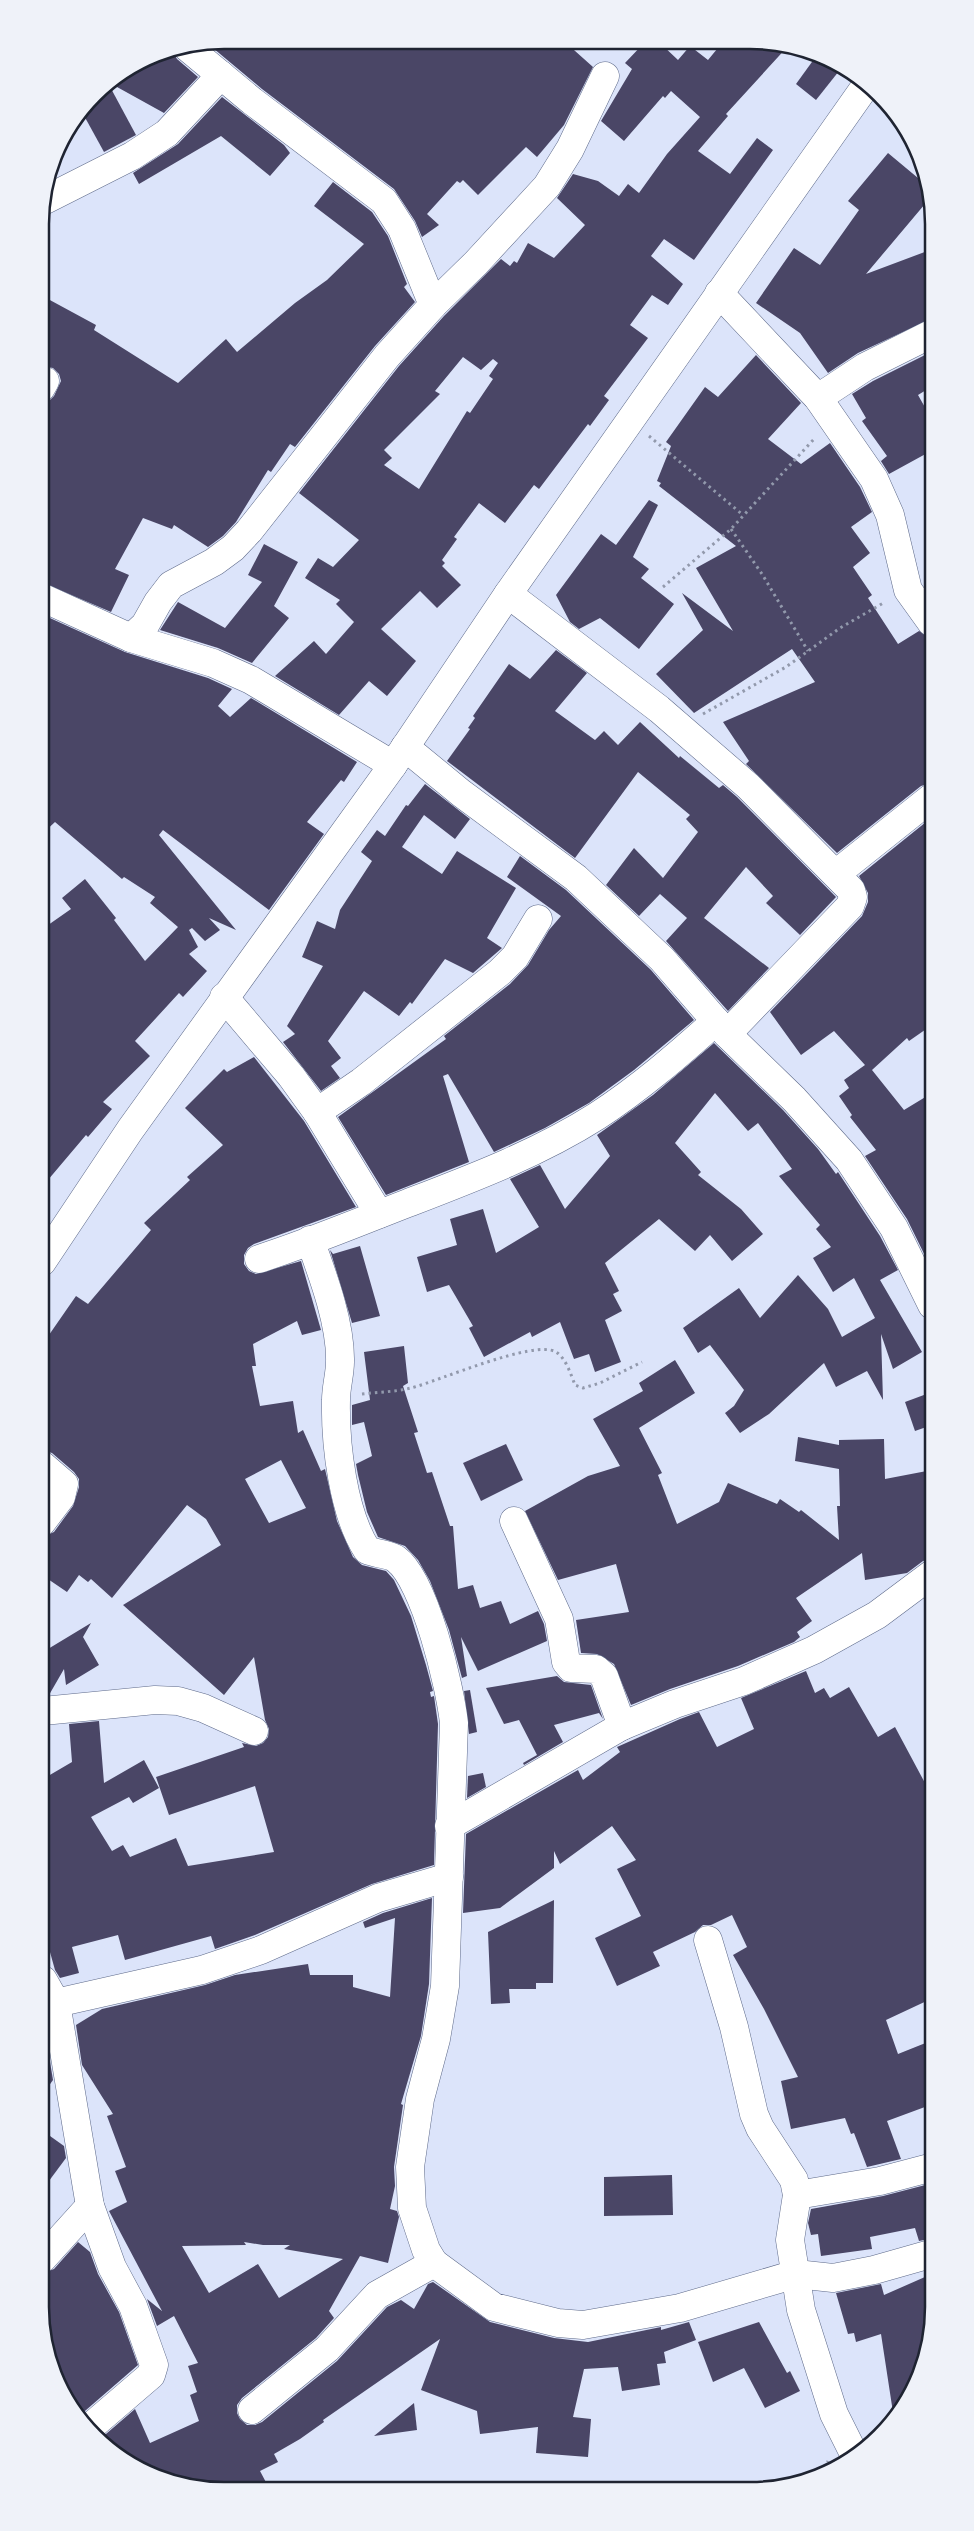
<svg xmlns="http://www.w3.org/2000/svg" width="974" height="2531" viewBox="0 0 974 2531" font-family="Quicksand,sans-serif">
	<rect width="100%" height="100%" fill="#dce4fa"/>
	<!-- building -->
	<g fill="#4a4666" fill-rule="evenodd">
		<path d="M224,40L479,42L488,48L494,42H565L593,67L564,125L537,157L526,147L478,195L463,180L460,183L457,181L427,214L439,225L422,237L415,221L394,189L262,89L207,43Z"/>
		<path d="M644,43H660L678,60L690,46L708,60L722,43L789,45L726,114L728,116L698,151L730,174L757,138L773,150L694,260L664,239L651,256L683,284L668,305L652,295L630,325L648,338L604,396L609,400L590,426L588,424L539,489L534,485L505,523L479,503L454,537L457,539L442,560L445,563L442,566L461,585L437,608L420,591L381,629L416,661L387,696L369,681L339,715L275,676L314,641L326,654L354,622L336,604L340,600L305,578L318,558L333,567L359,540L299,493L399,366L444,316L501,259L510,266L514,261L517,263L528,243L554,258L585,225L557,198L573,174L598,181L619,196L628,184L639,193L667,154L700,117L671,91L665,98L663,96L624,141L601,121L632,69L625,63ZM463,357L481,370L493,359L498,363L489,376L493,379L470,413L467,411L419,489L384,465L392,458L384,450L440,394L435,391Z"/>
		<path d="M172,50L177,59L198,77L164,113L108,82L154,54Z"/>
		<path d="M817,55L843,66L816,100L796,84Z"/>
		<path d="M108,83L136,135L104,152L82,112L102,86Z"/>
		<path d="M222,97L284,145L290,153L270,176L221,136L139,184L133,173L178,144Z"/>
		<path d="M888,153L930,188V198L866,274L930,250L931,319L858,353L828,373L800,333L756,303L794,248L820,265L859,210L848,201Z"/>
		<path d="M333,182L372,212L388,236L407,284L404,287L415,302L375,346L295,447L290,444L271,472L268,470L236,522L223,536L208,547L174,525L172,529L143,518L115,569L129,575L111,612L41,582V404L48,402L54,396L61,381L59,374L53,368L41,366V313L48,299L96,325L94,330L178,383L226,339L237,352L295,303L327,280L364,244L314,206Z"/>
		<path d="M931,352V387L918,395L931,418V451L889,474L879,458L881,461L887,456L862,421L866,418L852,394L873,381Z"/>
		<path d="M756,355L801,403L768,439L801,464L830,443L860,487L872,512L851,527L870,553L853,567L872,595L868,598L898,644L919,631L931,637V783L921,786L837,853L746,764L749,761L723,722L815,682L792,649L694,713L656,674L703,630L682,593L733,631L696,568L736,546L659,486L661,483L657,481L671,446L666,442L705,387L718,397Z"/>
		<path d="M649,500L658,505L633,557L649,569L641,578L674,604L639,649L600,618L579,629L570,622L556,595L601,534L616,545Z"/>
		<path d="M264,544L298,562L274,606L289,618L252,663L218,648L160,630L178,602L225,628L262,582L248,575Z"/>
		<path d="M41,614L125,652L208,678L232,689L218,706L230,717L251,698L357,762L344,782L341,780L307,822L324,834L269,910L163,830L159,835L236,930L209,918L220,930L205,941L192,928L189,930L198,947L189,954L207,971L183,997L179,993L135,1041L150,1056L103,1102L112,1109L88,1137L86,1135L42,1187L41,930L71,909L62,898L85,879L116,918L114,920L145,961L178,927L150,903L155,897L124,877L122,879L55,822L41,835Z"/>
		<path d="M556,650L587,673L555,711L595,740L604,731L618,745L640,722L679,758L680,756L719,788L723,785L737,797L836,897L800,935L766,903L773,896L746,867L704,918L769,968L728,1011L666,941L687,918L660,894L639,916L606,885L634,848L663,878L698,832L686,819L690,815L638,772L575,858L447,761L470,729L468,728L475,718L473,716L509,664L530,679Z"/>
		<path d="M425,784L470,819L455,839L424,815L402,847L442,874L457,851L516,888L487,938L502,948L473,973L445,959L412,1004L410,1002L399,1016L364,991L328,1041L341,1058L331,1066L340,1078L321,1091L283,1042L295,1034L287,1026L323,966L302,957L317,921L335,929L340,910L372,861L361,852L377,830L385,836L406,805L408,806Z"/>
		<path d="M931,818L932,1025L909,1041L907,1038L872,1070L904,1110L932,1093V1270L907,1219L865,1156L876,1150L850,1117L852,1115L839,1096L849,1088L844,1080L865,1065L834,1031L801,1055L770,1012L862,916L868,902V893L859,876Z"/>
		<path d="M520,856L566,890L651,970L694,1020L634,1070L589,1103L545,1128L494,1152L448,1074L443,1076L469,1162L386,1195L338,1117L446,1039L444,1036L510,984L528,965L549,930L561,916L507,877Z"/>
		<path d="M714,1043L783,1110L818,1149L836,1174L838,1172L880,1236L898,1270L880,1280L922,1352L893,1369L881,1334L883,1400L867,1371L836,1387L824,1363L769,1414L740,1433L725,1413L734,1406L744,1390L710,1345L698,1353L683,1328L739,1288L760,1318L798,1275L828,1309L842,1337L875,1318L854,1278L833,1292L813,1258L831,1247L816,1229L820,1225L779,1176L792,1169L758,1123L748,1131L715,1093L675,1143L701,1172L698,1175L741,1209L763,1234L732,1261L710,1235L695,1251L659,1219L605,1263L619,1291L613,1294L622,1311L605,1320L621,1362L595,1372L589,1354L574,1359L560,1322L532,1337L530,1332L484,1357L469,1328L473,1326L449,1285L427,1292L417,1257L457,1245L450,1219L483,1209L496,1253L539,1227L510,1179L540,1165L565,1209L610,1156L597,1135L653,1095Z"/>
		<path d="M254,1057L304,1121L356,1207L254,1244L248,1248L244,1255V1264L249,1271L256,1274L301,1261L321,1330L302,1335L297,1321L253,1344L256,1366H252L260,1406L293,1401L298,1433L303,1430L321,1471L325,1469L337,1521L353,1557L362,1565L386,1571L394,1580L411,1616L426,1665L433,1691L430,1692L431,1697L434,1696L438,1724L434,1865L372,1884L255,1935L215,1949L211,1936L125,1960L118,1935L72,1947L79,1973L60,1978L55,1970L43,1927V1779L72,1762L69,1724L99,1721L104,1783L144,1760L159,1788L133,1803L129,1797L91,1817L112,1851L123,1845L130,1857L176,1838L188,1866L274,1852L255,1786L169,1815L156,1777L244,1747L242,1743L256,1746L263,1743L268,1737L269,1729L265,1720L254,1657L224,1695L123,1605L221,1545L206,1519L187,1505L112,1598L91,1579L88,1582L79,1575L67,1592L42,1575V1537L54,1532L73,1506L79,1487V1479L74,1472L52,1453L42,1450V1345L76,1296L88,1304L151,1230L144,1223L190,1180L187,1177L223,1145L185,1108L224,1069L227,1072ZM281,1460L306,1508L269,1523L245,1479Z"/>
		<path d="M360,1246L380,1316L352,1323L330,1250L333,1254Z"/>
		<path d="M404,1346L408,1383L403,1386L418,1432L414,1433L427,1473L432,1472L450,1526H453L458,1589L473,1585L480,1608L501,1601L510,1624L538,1611L544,1624L547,1641L478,1671L461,1637L467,1676L462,1678L449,1630L430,1581L418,1560L405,1546L378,1537L367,1512L358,1475L356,1464L372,1456L364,1422L352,1425V1405L370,1400L364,1352Z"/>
		<path d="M675,1360L695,1393L639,1428L662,1473L658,1475L677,1524L719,1502L728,1483L777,1504L780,1499L799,1512L801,1510L839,1540L837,1506H840L839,1469L795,1461L798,1437L839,1445V1440L884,1439L885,1479L932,1470V1559L923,1561L907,1573L865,1580L862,1553L796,1598L812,1621L797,1632L800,1637L794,1642L738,1666L670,1689L631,1705L614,1664L597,1654L581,1653L576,1620L629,1612L616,1564L558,1580L525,1511L588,1476L620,1466L593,1419L643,1391L639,1383Z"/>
		<path d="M932,1392V1425L915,1431L905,1402Z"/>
		<path d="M506,1444L523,1480L481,1501L463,1463Z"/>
		<path d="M91,1623L83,1637L99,1665L66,1685L64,1669L49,1695H43V1652Z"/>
		<path d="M806,1671L815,1693L824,1688L830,1698L849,1687L878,1737L895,1727L933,1798V1998L886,2020L898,2054L933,2040V2104L887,2121L901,2159L867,2167L854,2133L851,2134L845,2118L791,2129L781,2081L798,2077L764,2009L733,1955L747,1947L732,1915L711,1925H703L695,1932L653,1952L660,1966L617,1986L595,1938L641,1916L617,1869L636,1860L612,1826L560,1864L554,1851V1868L500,1908L463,1913L466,1834L578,1770L583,1780L620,1752L617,1747L680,1719L699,1712L717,1747L754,1729L741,1698Z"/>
		<path d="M557,1676L564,1682L591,1685L603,1719L599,1713L554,1725L563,1742L524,1765L523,1763L537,1755L519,1720L504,1724L486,1688Z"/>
		<path d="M470,1690L477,1732L469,1734L464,1691Z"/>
		<path d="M483,1773L486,1787L467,1798L468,1776Z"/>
		<path d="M432,1898L429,1984L421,2036L401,2104L403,2105L394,2167L395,2186L390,2209L397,2211L399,2217L388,2263L360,2256L329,2311L334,2318L316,2338L242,2398L237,2405V2413L240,2419L247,2425H255L262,2422L337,2361L387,2307L401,2300L414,2309L428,2284L433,2282L490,2322L554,2338L588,2342L661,2327V2330L689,2322L696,2340L664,2352L666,2363L657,2364L660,2385L622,2391L618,2367L584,2369L573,2417L591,2419L588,2457L536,2453L538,2427L480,2434L477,2411L421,2390L440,2339L323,2420L324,2422L300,2439L274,2454L278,2462L260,2471L269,2488H188L142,2472L99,2440L135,2409L150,2443L199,2421L190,2395L197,2392L188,2366L198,2363L174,2316L157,2326L147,2299L162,2311L109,2211L127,2202L115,2171L126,2167L107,2116L113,2114L82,2065L76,2025L102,2009L205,1985L235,1975L308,1964L310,1975H353V1987L390,1997L395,1918L365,1928L363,1922L383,1913ZM244,2242L263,2245H290L284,2249L343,2259L279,2298L258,2264L209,2293L182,2246L246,2245Z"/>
		<path d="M554,1900L553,1983H536V1989H509L510,2003L491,2004L488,1932Z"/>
		<path d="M43,2050H48L53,2080L43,2094Z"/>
		<path d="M43,2131L64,2146L66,2158L43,2189Z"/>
		<path d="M672,2175L673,2215L604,2216V2177Z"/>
		<path d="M933,2183L934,2238L919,2241L915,2228L870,2237L872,2249L821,2256L818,2234L811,2235L808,2223L811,2209L883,2196Z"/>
		<path d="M78,2242L90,2252L98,2274L119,2312L138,2365L78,2417L65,2399L44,2343L43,2273L54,2269Z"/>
		<path d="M934,2273V2319L920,2377L894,2419L881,2334L856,2342L854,2333L848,2334L836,2293L881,2284L884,2295Z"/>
		<path d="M759,2322L787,2373L790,2371L800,2391L765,2408L744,2368L713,2382L698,2342Z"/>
		<path d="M414,2403L417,2430L374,2436Z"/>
	</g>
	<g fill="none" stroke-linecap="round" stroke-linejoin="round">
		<!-- minor casing -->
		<g stroke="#5e6a8a" stroke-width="29">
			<g id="minor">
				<path d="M43,201L132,156L167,133L221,75"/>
				<path d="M719,293L818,398L874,479L890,515L908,590L931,622"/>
				<path d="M433,305L476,263L547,186L570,149L605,76"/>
				<path d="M41,388L45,381"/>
				<path d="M818,398L865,367L931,334"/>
				<path d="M508,594L659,709L748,786L851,890L853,897L850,906L727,1034"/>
				<path d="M41,597L131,638L213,663L251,680L393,765"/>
				<path d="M131,638L145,625L158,602L171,585L214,562L233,548L249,531L387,356L433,305L402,229L384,201L252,101L187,47"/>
				<path d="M405,747L461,793L576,878L662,959L727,1034L794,1099L849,1160L894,1228L932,1305"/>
				<path d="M837,873L931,798"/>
				<path d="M224,997L291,1076L317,1112L379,1214"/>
				<path d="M317,1112L361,1082L500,972L515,957L538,919"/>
				<path d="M310,1240C323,1276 341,1324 340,1362C340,1374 336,1387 336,1400C335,1444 343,1513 367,1550C376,1554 390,1554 396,1559C425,1580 450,1687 454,1723L445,1986L436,2039L420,2099L410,2167L412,2208L426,2250L434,2263L494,2307L558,2323L583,2325L680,2308L796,2274L833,2278L874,2270L934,2253"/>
				<path d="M259,1259C309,1243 359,1222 408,1203C473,1178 539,1153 597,1116C640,1088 678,1055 716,1021"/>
				<path d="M42,1465L64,1484L61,1497L42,1522"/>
				<path d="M514,1521L559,1619L566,1662L571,1668L596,1669L604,1676L622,1726"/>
				<path d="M43,1711L155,1700L178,1701L203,1708L254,1731"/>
				<path d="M449,1826L622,1726L675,1704L744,1681L814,1650L877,1615L932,1574"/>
				<path d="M708,1940L734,2027L754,2114L760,2128L794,2180L797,2195L790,2240L801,2310L834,2414L855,2456"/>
				<path d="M43,1980L56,2003L90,2206L112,2267L133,2306L154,2365L151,2375L88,2429"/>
				<path d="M56,2003L202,1970L261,1950L378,1898L449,1877"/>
				<path d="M797,2195L880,2181L933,2167"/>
				<path d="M43,2258L90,2206"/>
				<path d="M252,2410L327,2349L377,2295L434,2263"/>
			</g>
		</g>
		<!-- major casing -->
		<g stroke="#5e6a8a" stroke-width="29">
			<path id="major" d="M42,1262L130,1130L393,765L508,594L867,84"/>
		</g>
		<!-- path -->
		<g stroke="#9299ac" stroke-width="3" stroke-dasharray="2.5 4" stroke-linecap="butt">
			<path d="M649,436L743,515"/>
			<path d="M731,529L762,574L808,651"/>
			<path d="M663,587L731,529L815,438"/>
			<path d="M703,714L786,667L840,628L885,602"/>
			<path d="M362,1394C378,1392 395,1392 411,1388C439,1381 534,1339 556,1352C566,1358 571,1375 575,1385L583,1388L600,1383L642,1362"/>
			<path d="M822,2474L828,2461"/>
		</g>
		<!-- minor -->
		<use href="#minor" stroke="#fff" stroke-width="28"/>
		<!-- major -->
		<use href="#major" stroke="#fff" stroke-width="28"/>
	</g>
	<!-- crop -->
	<path d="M0 0H974V2531H0ZM224 49H750A175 175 0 0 1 925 224V2307A175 175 0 0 1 750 2482H224A175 175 0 0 1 49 2307V224A175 175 0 0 1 224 49Z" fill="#eff2f9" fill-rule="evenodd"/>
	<path fill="none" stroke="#1f2432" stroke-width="2.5" d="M224 49H750A175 175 0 0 1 925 224V2307A175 175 0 0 1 750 2482H224A175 175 0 0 1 49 2307V224A175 175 0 0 1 224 49Z"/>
</svg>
